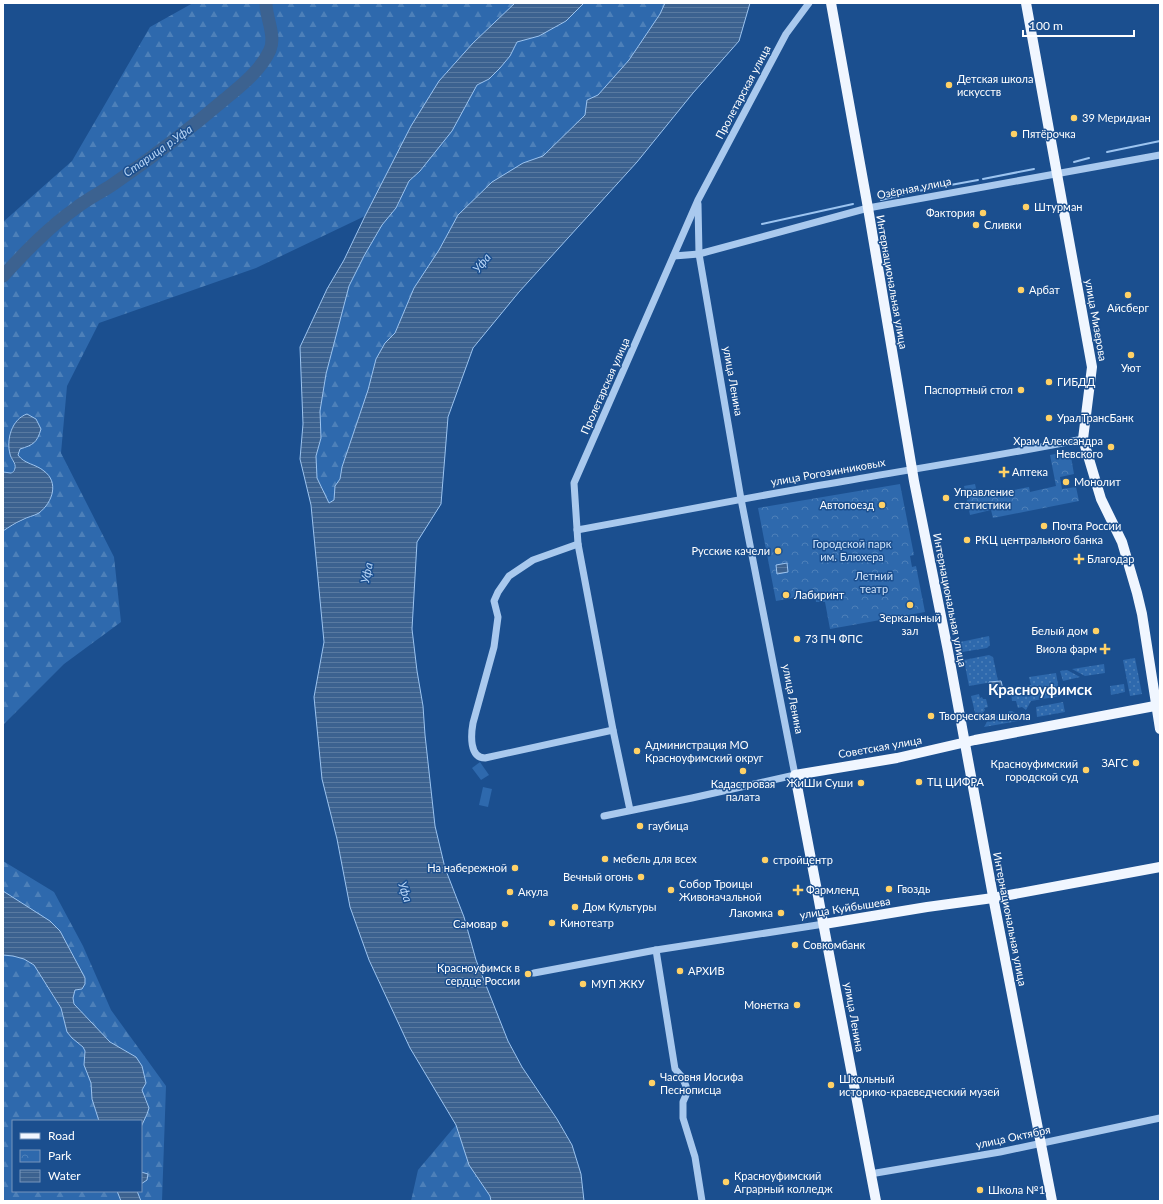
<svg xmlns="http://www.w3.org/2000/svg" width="1163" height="1204" viewBox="0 0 1163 1204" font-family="Lato,sans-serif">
	<defs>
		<pattern id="grass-dots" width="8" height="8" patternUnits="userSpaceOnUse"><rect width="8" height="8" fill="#2e69ad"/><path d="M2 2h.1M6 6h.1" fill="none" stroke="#4d80b9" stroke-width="1.8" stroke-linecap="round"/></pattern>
		<pattern id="forest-firs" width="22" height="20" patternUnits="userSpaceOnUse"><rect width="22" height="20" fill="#2e69ad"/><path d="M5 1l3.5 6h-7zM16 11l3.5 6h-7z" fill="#4d80b9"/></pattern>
		<pattern id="park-crowns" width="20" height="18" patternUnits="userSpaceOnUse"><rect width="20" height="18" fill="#2e69ad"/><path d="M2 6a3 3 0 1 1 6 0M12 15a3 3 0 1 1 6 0" fill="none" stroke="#4d80b9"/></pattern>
		<pattern id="water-rules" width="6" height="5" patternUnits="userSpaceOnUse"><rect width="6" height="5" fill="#3c6290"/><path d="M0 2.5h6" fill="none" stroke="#597aa1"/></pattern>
	</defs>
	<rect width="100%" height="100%" fill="#1b4f8f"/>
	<!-- grass -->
	<g fill="url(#grass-dots)">
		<path d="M989,636L990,645L987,648L962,652L960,642Z"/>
		<path d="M989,655L993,657L998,681L969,686L964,660Z"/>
		<path d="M1135,658L1142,694L1130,696L1123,660Z"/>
		<path d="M1104,664L1105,673L1085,676L1072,669Z"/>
		<path d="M1067,670L1080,677L1063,681L1060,671Z"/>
		<path d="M1056,673L1060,696L1031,701L1026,710L1022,707L1018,708L1016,701H1012L1011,693H1014V690L1021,689V687L1031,685L1029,677Z"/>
		<path d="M1124,684L1125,692L1111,695L1110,686Z"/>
		<path d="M979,694L980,698L982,697L983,699H986L988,707L984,708L985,710L978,719L976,717L971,696Z"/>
		<path d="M1063,702L1065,712L1037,717L1036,707Z"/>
		<path d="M1009,711H1012L1021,717L1018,721L984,727L991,715L995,714C1001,718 1006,718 1009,711Z"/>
	</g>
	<!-- forest -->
	<g fill="url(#forest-firs)">
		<path d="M193,3H515L473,43L439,81L365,216L256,268L99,323L67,386L61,453L114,557L121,622L64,664L3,725V531C22,518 56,512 52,483L20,458L18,455L20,449L30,446L23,415C19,420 14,424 11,430C8,436 8,447 10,453C11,461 19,467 11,473L3,472V222L72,161L150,27Z"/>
		<path d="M584,3H665L660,14L629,60L598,95L587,100L585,115L543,156L523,163L458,215L439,250L414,288L395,333L385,343L376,359L368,390L342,467L340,479L335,486L334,500L329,503L317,478L316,456L321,438L320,411L326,374L349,286L364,256L382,225L396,208L409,181L420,171L436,151L477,85L489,79L500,68L510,56L517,42L539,36L566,21Z"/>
		<path d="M3,861L54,892L83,946L111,1010L166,1086L162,1201H141L137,1192V1191H141V1184L147,1180V1174L141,1172V1127L147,1114L149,1108L146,1098L142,1093V1090L143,1086L136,1057L110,1042L74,1004L73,998L75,990L82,989L85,978L60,931L37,914L3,891Z"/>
		<path d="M3,955L13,956L24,959L34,965L61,1009L67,1032L72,1038L83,1047L85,1051L84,1057L86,1072L91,1082L92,1099L99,1121H13V1191H117L121,1201H3Z"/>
		<path d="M456,1125L469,1165L490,1196L491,1201H411L418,1170Z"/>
	</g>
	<!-- park -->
	<g fill="url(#park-crowns)">
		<path d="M1070,451L1074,474L1060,477L1062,489L1076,487L1079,501L993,518L991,510L970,515L964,486L975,484L978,497L1029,487L1030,492L1056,486L1050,455Z"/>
		<path d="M900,484L914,555L910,556L912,567L916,566L925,612L830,629L825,602H816L815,594L776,601L758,508Z"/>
	</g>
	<!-- pitch -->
	<g fill="#2e69ad">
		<path d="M480,762L489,775L481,780L472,768Z"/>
		<path d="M483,787L492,789L488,807L479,805Z"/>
	</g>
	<!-- water -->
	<g fill="url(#water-rules)" stroke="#9cc4f0">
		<path d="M515,3H584L566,21L539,36L517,42L510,56L500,68L489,79L477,85L452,131L420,171L409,181L396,208L382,225L364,256L349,286L326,374L320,411L321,438L316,456L317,478L329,503L334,500L335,486L340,479L342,467L368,390L376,359L385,343L395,333L414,288L439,250L458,215L492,182L523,163L543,156L585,115L587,100L598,95L629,60L660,14L665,3H750L739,41L693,93L637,162L519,292L473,348L448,417L441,504L417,542L412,629L417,671L423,706L425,735L435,826L445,868L464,917L476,960L508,1041L522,1067L557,1119L572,1145L581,1174L584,1201H491L490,1196L469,1165L456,1125L410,1048L369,960L350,907L337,839L322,779L314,697L324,642L311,505L300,459L303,424L300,347L327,289L344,260L365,216L411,126L439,81L473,43Z"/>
		<path d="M27,414L36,419L41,429C37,443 33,445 20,449L18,455C24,464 36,464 44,471C59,482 53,502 39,513C34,516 27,517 22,520C15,523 9,527 3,531V472L11,473C13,472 14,472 15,468C16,463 11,459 10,454C6,439 12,419 27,414Z"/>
		<path d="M787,563L788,572L777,574L776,565Z"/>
		<path d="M1001,681L1003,689L991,692L989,682Z"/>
		<path d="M3,891L50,921L60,931L85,978V984L82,989L75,990L73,998L74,1004L110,1042L136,1057L142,1066L146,1083L142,1090L149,1108L147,1114L141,1127V1121H99L92,1099L91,1083L84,1065L85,1051L83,1047L72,1038L67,1032L61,1008L34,965L24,959L13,956L3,955Z"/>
		<path d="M141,1172L148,1174L147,1180L141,1184Z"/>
		<path d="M117,1191H137L141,1201H121Z"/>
	</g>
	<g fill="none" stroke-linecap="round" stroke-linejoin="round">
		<!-- stream -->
		<g stroke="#9cc4f0" stroke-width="2">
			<path d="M1107,152L1160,141"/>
			<path d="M1074,162L1089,158"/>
			<path d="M983,179L1034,169"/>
			<path d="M945,186L978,180"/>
			<path d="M918,191L941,187"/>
			<path d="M881,200L913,192"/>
			<path d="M762,224L853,204"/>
		</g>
		<!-- river -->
		<path stroke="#3c6290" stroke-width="13" d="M3,276C26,251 49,227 76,208C87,199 100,193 112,185C150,159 190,129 225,99C241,86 261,70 270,50C276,36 266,18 266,3"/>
		<!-- minor -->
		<g stroke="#a9c9ee" stroke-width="7">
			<path d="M674,256L699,254L868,208L1160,155"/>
			<path d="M577,530C666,514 755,496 845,481C924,467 1004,455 1083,439"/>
			<path d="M578,544L533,560L509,576L498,592L494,601L498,617L494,647L473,723C471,734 469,758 485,758L613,730"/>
			<path d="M630,810L613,730L578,544L574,483L698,200L786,34L809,3"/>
			<path d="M604,816L692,798L795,775L741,499L699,254L698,204"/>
			<path d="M656,950L675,1069L682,1077L686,1086V1095L683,1102V1118L695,1157L702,1201"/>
			<path d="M534,973L656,950L824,924"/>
			<path d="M870,1174L1000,1152L1160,1118"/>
		</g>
		<!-- major -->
		<g stroke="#f0f6ff" stroke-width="10">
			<path d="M831,3L868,208L914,481L948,651L995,907L1052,1201"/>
			<path d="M1026,3L1092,367L1083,439L1101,499L1122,542L1137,593L1142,614L1160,729"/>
			<path d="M824,924L927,907L993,898L1160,867"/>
			<path d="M876,1201L795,775L897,758L975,740L1160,705"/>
		</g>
	</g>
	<!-- markers -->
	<g fill="#ffd166" stroke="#1b4f8f" stroke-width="1.5">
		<circle cx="949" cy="85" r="4"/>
		<circle cx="1074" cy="118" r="4"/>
		<circle cx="1014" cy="134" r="4"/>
		<circle cx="1026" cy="207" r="4"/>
		<circle cx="983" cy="213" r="4"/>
		<circle cx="976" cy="225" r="4"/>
		<circle cx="1021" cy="290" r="4"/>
		<circle cx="1128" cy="295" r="4"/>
		<circle cx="1131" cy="355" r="4"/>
		<circle cx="1049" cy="382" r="4"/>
		<circle cx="1021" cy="390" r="4"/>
		<circle cx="1049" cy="418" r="4"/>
		<circle cx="1111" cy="447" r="4"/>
		<path d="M1002 466h4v4h4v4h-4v4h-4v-4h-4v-4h4z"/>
		<circle cx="1066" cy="482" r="4"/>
		<circle cx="946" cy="498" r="4"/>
		<circle cx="882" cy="505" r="4"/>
		<circle cx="1044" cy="526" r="4"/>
		<circle cx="967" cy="540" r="4"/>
		<circle cx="778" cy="551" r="4"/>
		<path d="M1077 553h4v4h4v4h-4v4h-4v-4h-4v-4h4z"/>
		<circle cx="786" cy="595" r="4"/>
		<circle cx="910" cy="605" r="4"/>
		<circle cx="1096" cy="631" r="4"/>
		<circle cx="797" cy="639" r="4"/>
		<path d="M1103 643h4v4h4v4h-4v4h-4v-4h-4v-4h4z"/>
		<circle cx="931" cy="716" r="4"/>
		<circle cx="637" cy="751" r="4"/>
		<circle cx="1136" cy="763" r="4"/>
		<circle cx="1086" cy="770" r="4"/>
		<circle cx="743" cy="771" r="4"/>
		<circle cx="919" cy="782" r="4"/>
		<circle cx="861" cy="783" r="4"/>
		<circle cx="640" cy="826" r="4"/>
		<circle cx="605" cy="859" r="4"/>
		<circle cx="765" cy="860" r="4"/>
		<circle cx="515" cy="868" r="4"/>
		<circle cx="641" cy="877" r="4"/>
		<circle cx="889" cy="889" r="4"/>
		<circle cx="671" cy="890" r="4"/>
		<path d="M796 884h4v4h4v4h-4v4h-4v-4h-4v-4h4z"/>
		<circle cx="510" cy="892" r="4"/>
		<circle cx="575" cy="907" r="4"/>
		<circle cx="781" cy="913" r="4"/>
		<circle cx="552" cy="923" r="4"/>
		<circle cx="505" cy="924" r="4"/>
		<circle cx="795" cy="945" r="4"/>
		<circle cx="680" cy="971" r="4"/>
		<circle cx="528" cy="974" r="4"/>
		<circle cx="583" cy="984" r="4"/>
		<circle cx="797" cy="1005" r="4"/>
		<circle cx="652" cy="1083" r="4"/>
		<circle cx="831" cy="1085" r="4"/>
		<circle cx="726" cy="1182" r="4"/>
		<circle cx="980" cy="1190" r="4"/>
	</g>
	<g text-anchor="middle" stroke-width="3" stroke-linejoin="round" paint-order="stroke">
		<!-- poi labels -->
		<g font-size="11" fill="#fff" stroke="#1b4f8f" text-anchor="start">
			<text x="957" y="83">Детская школа<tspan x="957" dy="13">искусств</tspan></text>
			<text x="1082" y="122">39 Меридиан</text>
			<text x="1022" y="138">Пятёрочка</text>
			<text x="1034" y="211">Штурман</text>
			<text x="975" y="217" text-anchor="end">Фактория</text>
			<text x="984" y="229">Сливки</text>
			<text x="1029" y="294">Арбат</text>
			<text x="1128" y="312" text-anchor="middle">Айсберг</text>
			<text x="1131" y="372" text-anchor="middle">Уют</text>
			<text x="1057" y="386">ГИБДД</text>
			<text x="1013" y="394" text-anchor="end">Паспортный стол</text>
			<text x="1057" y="422">УралТрансБанк</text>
			<text x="1103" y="445" text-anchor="end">Храм Александра<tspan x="1103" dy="13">Невского</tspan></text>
			<text x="1012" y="476">Аптека</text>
			<text x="1074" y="486">Монолит</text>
			<text x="954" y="496">Управление<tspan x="954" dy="13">статистики</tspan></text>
			<text x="874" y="509" text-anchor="end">Автопоезд</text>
			<text x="1052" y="530">Почта России</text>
			<text x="975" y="544">РКЦ центрального банка</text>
			<text x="770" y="555" text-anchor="end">Русские качели</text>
			<text x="1087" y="563">Благодар</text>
			<text x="794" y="599">Лабиринт</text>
			<text x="910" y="622" text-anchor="middle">Зеркальный<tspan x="910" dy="13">зал</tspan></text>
			<text x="1088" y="635" text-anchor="end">Белый дом</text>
			<text x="805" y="643">73 ПЧ ФПС</text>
			<text x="1097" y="653" text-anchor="end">Виола фарм</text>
			<text x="939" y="720">Творческая школа</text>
			<text x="645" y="749">Администрация МО<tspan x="645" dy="13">Красноуфимский округ</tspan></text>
			<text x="1128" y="767" text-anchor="end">ЗАГС</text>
			<text x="1078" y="768" text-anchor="end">Красноуфимский<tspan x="1078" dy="13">городской суд</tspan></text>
			<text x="927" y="786">ТЦ ЦИФРА</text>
			<text x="853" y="787" text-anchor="end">ЖиШи Суши</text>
			<text x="743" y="788" text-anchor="middle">Кадастровая<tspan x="743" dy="13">палата</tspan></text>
			<text x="648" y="830">гаубица</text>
			<text x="613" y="863">мебель для всех</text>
			<text x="773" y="864">стройцентр</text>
			<text x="507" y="872" text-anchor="end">На набережной</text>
			<text x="633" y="881" text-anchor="end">Вечный огонь</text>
			<text x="679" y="888">Собор Троицы<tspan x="679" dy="13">Живоначальной</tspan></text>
			<text x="897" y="893">Гвоздь</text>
			<text x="806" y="894">Фармленд</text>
			<text x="518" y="896">Акула</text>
			<text x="583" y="911">Дом Культуры</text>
			<text x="773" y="917" text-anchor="end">Лакомка</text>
			<text x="560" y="927">Кинотеатр</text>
			<text x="497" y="928" text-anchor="end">Самовар</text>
			<text x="803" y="949">Совкомбанк</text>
			<text x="520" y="972" text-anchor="end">Красноуфимск в<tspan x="520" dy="13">сердце России</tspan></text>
			<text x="688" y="975">АРХИВ</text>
			<text x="591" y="988">МУП ЖКУ</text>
			<text x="789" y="1009" text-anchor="end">Монетка</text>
			<text x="660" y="1081">Часовня Иосифа<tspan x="660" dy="13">Песнописца</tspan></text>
			<text x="839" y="1083">Школьный<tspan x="839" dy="13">историко-краеведческий музей</tspan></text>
			<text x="734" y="1180">Красноуфимский<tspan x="734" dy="13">Аграрный колледж</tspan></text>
			<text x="988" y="1194">Школа №1</text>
		</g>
		<!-- street labels -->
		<g font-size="11" fill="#fff" stroke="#1b4f8f">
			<text transform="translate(743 92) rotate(-62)" y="4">Пролетарская улица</text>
			<text transform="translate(914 188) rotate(-11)" y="4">Озёрная улица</text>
			<text transform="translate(892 282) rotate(80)" y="4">Интернациональная улица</text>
			<text transform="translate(1096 320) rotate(80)" y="4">улица Мизерова</text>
			<text transform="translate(733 381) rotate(80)" y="4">улица Ленина</text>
			<text transform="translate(605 386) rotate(-66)" y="4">Пролетарская улица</text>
			<text transform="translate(828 472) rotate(-10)" y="4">улица Рогозинниковых</text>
			<text transform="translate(950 600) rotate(79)" y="4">Интернациональная улица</text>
			<text transform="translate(793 699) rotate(79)" y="4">улица Ленина</text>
			<text transform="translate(880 747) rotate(-10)" y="4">Советская улица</text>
			<text transform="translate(845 908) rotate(-9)" y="4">улица Куйбышева</text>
			<text transform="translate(1010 919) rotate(79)" y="4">Интернациональная улица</text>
			<text transform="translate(854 1017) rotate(80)" y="4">улица Ленина</text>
			<text transform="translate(1013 1137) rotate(-12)" y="4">улица Октября</text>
		</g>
		<!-- park labels -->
		<g font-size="11" fill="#cfe3fa" stroke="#1b4f8f">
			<text x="852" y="548">Городской парк<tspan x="852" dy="13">им. Блюхера</tspan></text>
			<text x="874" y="580">Летний<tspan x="874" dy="13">театр</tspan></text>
		</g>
		<!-- water labels -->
		<g font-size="12" font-style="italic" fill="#b5d3f5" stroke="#1b4f8f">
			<text transform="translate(158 151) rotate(-35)" y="4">Старица р.Уфа</text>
			<text transform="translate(482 263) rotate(-51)" y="4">Уфа</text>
			<text transform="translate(367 573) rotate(-78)" y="4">Уфа</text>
			<text transform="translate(405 892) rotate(72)" y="4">Уфа</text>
		</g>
		<!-- district labels -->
		<g font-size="15" font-weight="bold" fill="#fff" stroke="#1b4f8f">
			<text x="1040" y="695">Красноуфимск</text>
		</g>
	</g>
	<!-- border -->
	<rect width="1163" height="1204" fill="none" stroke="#ffffff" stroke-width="8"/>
	<!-- legend -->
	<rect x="12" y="1120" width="130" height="72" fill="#1b4f8f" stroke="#7695bc"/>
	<rect x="20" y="1133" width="20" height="6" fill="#f0f6ff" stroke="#7695bc"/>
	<text x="48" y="1140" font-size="12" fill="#ffffff">Road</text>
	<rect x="20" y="1150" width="20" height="12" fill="url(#park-crowns)" stroke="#7695bc"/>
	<text x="48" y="1160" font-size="12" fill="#ffffff">Park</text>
	<rect x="20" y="1170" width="20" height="12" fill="url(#water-rules)" stroke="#7695bc"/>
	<text x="48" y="1180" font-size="12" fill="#ffffff">Water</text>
	<!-- scale -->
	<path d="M1023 30v6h111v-6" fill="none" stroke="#ffffff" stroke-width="2"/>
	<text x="1029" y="30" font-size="12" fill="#ffffff" stroke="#1b4f8f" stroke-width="3" paint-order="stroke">100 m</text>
</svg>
